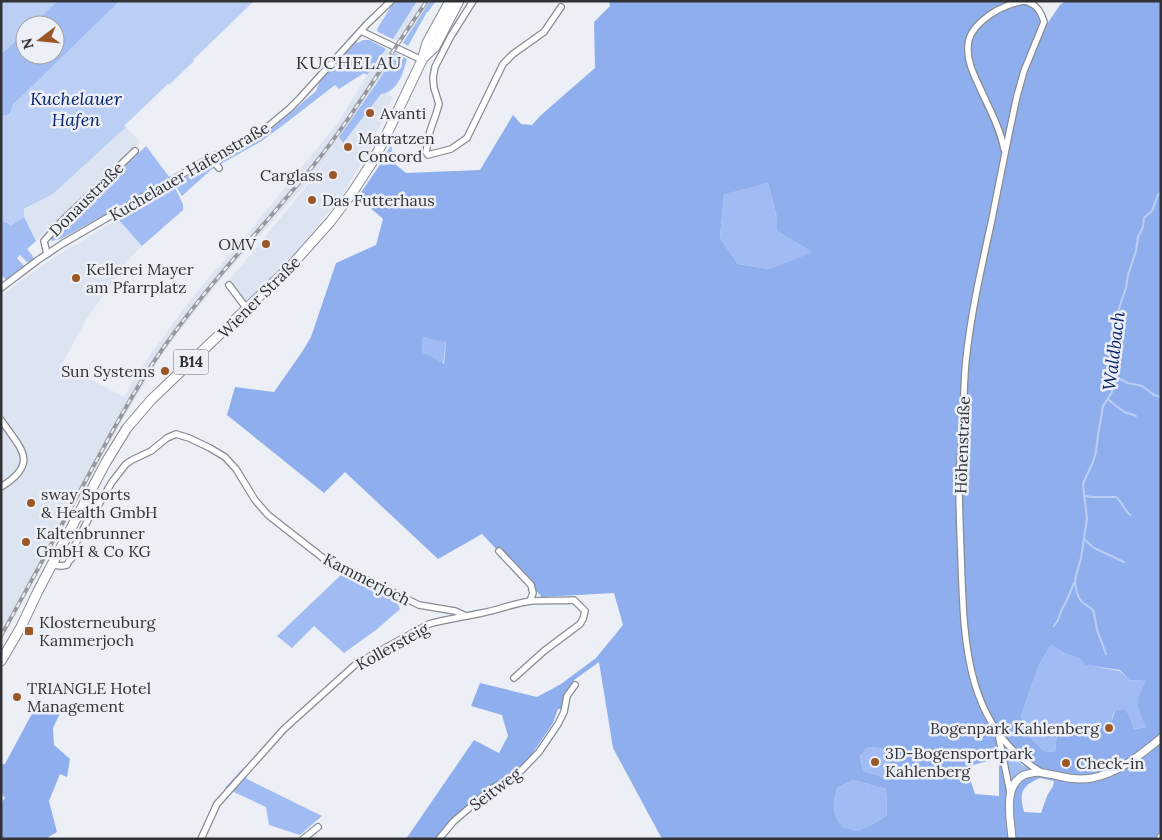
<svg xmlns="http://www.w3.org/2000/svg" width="1162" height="840" viewBox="0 0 1162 840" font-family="Lora,serif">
	<rect width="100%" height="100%" fill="#ecf0f6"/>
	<!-- built -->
	<g fill="#dde4f1">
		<path d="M417,1H430L403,43L393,39Z"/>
		<path d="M386,49L396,53L344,142L381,94L386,93L393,97L370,148L342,196L284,267L246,305L228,282L331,156L224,275L166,348L124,417L87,482L1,640V296L20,281L53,258L118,219L142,246L132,256L86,320L62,364L124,397L137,374L152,352L195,294L257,222L337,124L367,75Z"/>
		<path d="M126,127L140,142L36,241L24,217V210L53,194Z"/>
	</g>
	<!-- green -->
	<g fill="#a0bcf3">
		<path d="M57,1H120L12,106C12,111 10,114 6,116L3,115L1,117V54L25,32V55H55V25H32Z"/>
		<path d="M397,1H417L393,39L378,32L377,29L392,5Z"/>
		<path d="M430,1H436L428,12H427L408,46L403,43Z"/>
		<path d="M363,40H370L386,49L367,75L364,73L339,89L335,85L282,126L260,142L212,169L182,196L175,185L177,184L176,182L264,135L316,91L320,81L356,42L358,43Z"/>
		<path d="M396,53L407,59C403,73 398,92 381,94L343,143L339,137L377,83Z"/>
		<path d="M391,145L395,164L379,166Z"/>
		<path d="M146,146L170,178L61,239L52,241L50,239Z"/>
		<path d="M768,183L777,218V231L814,252L769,269L738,264L720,238L724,193Z"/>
		<path d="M174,186L183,204V210L142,246L118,219L151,203L155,198Z"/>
		<path d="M24,217L36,241L27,249L32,255L34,259L30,262H27L20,255L17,258L24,266L23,267L7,279H5L1,274V222L4,221L11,225Z"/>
		<path d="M422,337L446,341L443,365L422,352Z"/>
		<path d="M342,574L396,599L400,609L376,630L344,653L314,626L292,648L277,636Z"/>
		<path d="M1051,645L1066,654L1079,658L1087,665L1120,671L1129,680L1145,681L1139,695L1146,727L1134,729L1129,714L1124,709L1115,710L1113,714L1112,720L1081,733H1057L1055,752L1044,751L1027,734L1021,716L1039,665Z"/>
		<path d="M876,747L882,749L886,759L891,765L892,770L886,776L883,777L863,771L860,754L867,748Z"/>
		<path d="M1004,748L1022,765L1029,769L1018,774L1012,782L1011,781Z"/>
		<path d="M244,767L247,779L322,816L300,835L269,825L266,807L225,788Z"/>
		<path d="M853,780L886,789L887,815L875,823L858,831L843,829C831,812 833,807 837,788Z"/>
	</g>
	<!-- forest -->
	<g fill="#8faeed" fill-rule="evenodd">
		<path d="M609,1H1032L1042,11L1047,24L1060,5L1066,1H1161V839H662L613,748L599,662L574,680L562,709H558L553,723L518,775L494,787L438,839H406L474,740L499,753L508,736L502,715L471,706L480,683L537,697L561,684L596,658L623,625L614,593L542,597L482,534L438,559L345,472L324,493L227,415L235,387L274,392L302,352L311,337L336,263L376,245L383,219L358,197L379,166L395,164L406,173L480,170L513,115L521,124L532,125L541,115L595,68L594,22L610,6ZM768,183L777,218V231L813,252L769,269L738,264L720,238L724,194ZM422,337L446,342L444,364L422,352ZM1051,645L1066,654L1079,658L1086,665L1120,670L1129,680L1145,681L1139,695L1138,707L1146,727L1134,729L1129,714L1124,709L1115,710L1112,720L1081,733H1057L1055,752L1044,751L1027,734L1021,716L1039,665ZM876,747L882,749L886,759L891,765L892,770L886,776L883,777L863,771L860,755L867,748ZM1004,748L1028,769L1018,774L1012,781H1011ZM998,758L999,766V796L975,794L966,767ZM1040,778L1054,781L1053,786L1047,796L1041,813L1024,812C1019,793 1021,786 1040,778ZM853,780L886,789L887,815L875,823L858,831L843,828C831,812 833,807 837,788Z"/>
		<path d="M36,706L62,709L53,728L54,745L70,759L67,777L60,774L49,801L57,832L45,839H1V803L5,798L1,793V764H5Z"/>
	</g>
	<!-- water -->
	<g fill="#bbcff5">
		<path d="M1,1H57L32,25H25V32L1,54Z"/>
		<path d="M120,1H254L193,60L194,61L169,85L168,84L124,126L126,127L53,194L24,209V217L11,225L5,221L1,222V117L3,115L6,116C10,114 12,111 12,106Z"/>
	</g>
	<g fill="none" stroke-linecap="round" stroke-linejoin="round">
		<!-- stream -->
		<g stroke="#bbcff5" stroke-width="2">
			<path d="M1112,375L1128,383L1142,386L1154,395L1161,397"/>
			<path d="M1108,399C1111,402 1123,412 1127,413C1130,414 1133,414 1136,416"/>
			<path d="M1084,496L1093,497H1116C1122,501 1124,510 1130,515"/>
			<path d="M1085,540L1094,548L1124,562"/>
			<path d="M1054,626L1058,620L1062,609L1067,600L1074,583"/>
			<path d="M1106,654L1097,630L1094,613L1092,609L1082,602L1079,598L1077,593L1075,582L1076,576L1081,558L1087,519L1083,484L1093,462L1096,452L1098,435L1103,406L1112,392V375L1110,362L1114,352L1117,335L1118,311L1126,288L1128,275L1136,251L1138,237L1143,227L1144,218L1152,211L1158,195L1161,192"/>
		</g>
		<!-- minor casing -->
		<g stroke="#888b90" stroke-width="8">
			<g id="minor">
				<path d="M473,1L451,36L435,67L433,78L434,88L439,104L436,114L430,131L426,152L428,155L451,149L467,138L503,64L513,54L544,32L561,7"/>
				<path d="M1024,1C1036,3 1041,11 1044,22L1024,71L1017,96C1008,137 1000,178 992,219C982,265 971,312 966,360C964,379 964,398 963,417C962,438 960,459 959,481C959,506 960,531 961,556C964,637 963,725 1041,772"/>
				<path d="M361,31L422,60"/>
				<path d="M1004,149C1000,128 989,108 980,88C974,75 967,62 968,47C968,36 974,28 982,21C993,11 1009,4 1023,1"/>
				<path d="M210,158L219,168"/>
				<path d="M47,254L44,241L60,223L135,151"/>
				<path d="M229,285L247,309"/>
				<path d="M1,288L38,260L62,244L210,158L260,133L289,109L300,98L367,24L391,1"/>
				<path d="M1,420C21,449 40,463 1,487"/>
				<path d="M499,551L531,585L533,593L530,601"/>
				<path d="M52,565L62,566L67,565L69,561L72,558L75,545L90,516L95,511L112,482L126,464L132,460L151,451L167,438L176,434L189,438L210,448L225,457L236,469L255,500L268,515L323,558L419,605L455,611L466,616"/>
				<path d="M999,738L1010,792"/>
				<path d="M201,839L217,804L284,729L356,664L429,624C446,619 464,617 482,613C498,610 515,603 531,601C545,600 560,601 574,600L585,611L583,619L580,624L544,651L514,678"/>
				<path d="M303,839L318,827"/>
				<path d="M439,839L453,822L491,789L516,776L539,752L558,724L564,712L567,696L575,685"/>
			</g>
		</g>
		<!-- tertiary casing -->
		<g stroke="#888b90" stroke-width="9">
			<g id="tertiary">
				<path d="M1012,839C1011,820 1002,786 1024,775C1030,773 1037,771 1043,773C1062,776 1072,781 1092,778C1119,773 1140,755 1161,738"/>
				<path d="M1160,839L1161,837"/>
			</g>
		</g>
		<!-- primary casing -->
		<g stroke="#888b90" stroke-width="11">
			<g id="primary">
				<path d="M422,59L435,47L459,1"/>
				<path d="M1,661L21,627L38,591L106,462L127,428L151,400L289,268L330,222L352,193L371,164L383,142L422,60L427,43L450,1"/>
			</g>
		</g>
		<!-- minor -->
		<use href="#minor" stroke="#fff" stroke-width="5.5"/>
		<!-- tertiary -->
		<use href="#tertiary" stroke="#fff" stroke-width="7"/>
		<!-- primary -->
		<use href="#primary" stroke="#fff" stroke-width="9"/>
		<!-- rail casing -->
		<g stroke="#96989d" stroke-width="4">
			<path id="rail" d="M1,636C32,580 63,523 93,467C113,430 133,392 157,357C203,289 261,230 313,166C355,114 388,56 427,1"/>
		</g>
		<!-- rail -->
		<use href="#rail" stroke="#ecf0f6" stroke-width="2" stroke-dasharray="5.5" stroke-linecap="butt"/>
	</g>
	<!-- markers -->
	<g fill="#9b5827" stroke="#ecf0f6" stroke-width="2">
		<circle cx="370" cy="113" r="5"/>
		<circle cx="348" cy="147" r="5"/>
		<circle cx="333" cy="175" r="5"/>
		<circle cx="312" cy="200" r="5"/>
		<circle cx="266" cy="244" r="5"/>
		<circle cx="76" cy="278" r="5"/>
		<circle cx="165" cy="371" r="5"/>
		<circle cx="31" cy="503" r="5"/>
		<circle cx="26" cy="542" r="5"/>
		<rect x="24" y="626" width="10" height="10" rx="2.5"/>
		<circle cx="17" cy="697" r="5"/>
		<circle cx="1109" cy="728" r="5"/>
		<circle cx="875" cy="762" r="5"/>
		<circle cx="1066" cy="763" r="5"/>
	</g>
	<g text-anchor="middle" stroke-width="5" stroke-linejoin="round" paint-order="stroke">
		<!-- shield labels -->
		<rect fill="#ecf0f6" stroke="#696b6f" stroke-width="1" x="173.5" y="349.5" width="35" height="25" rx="4"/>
		<g font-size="15" font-weight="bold" fill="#313235">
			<text x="191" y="367">B14</text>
		</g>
		<!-- poi labels -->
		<g font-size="16" fill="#313235" stroke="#ecf0f6" text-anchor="start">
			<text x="380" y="119">Avanti</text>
			<text x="358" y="144">Matratzen<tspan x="358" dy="18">Concord</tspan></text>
			<text x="323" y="181" text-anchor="end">Carglass</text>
			<text x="322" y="206">Das Futterhaus</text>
			<text x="256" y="250" text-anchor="end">OMV</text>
			<text x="86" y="275">Kellerei Mayer<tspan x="86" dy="18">am Pfarrplatz</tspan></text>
			<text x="155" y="377" text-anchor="end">Sun Systems</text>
			<text x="41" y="500">sway Sports<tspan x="41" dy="18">&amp; Health GmbH</tspan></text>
			<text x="36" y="539">Kaltenbrunner<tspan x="36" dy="18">GmbH &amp; Co KG</tspan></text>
			<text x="39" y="628">Klosterneuburg<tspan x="39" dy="18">Kammerjoch</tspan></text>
			<text x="27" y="694">TRIANGLE Hotel<tspan x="27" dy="18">Management</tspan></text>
			<text x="1099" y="734" text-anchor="end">Bogenpark Kahlenberg</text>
			<text x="885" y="759">3D-Bogensportpark<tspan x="885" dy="18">Kahlenberg</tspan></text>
			<text x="1076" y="769">Check-in</text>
		</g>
		<!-- street labels -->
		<g font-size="16" fill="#313235" stroke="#ecf0f6">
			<text transform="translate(189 171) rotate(-30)" y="6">Kuchelauer Hafenstraße</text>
			<text transform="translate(86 199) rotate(-45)" y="6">Donaustraße</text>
			<text transform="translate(259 297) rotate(-45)" y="6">Wiener Straße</text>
			<text transform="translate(962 445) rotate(-88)" y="6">Höhenstraße</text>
			<text transform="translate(367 579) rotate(27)" y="6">Kammerjoch</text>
			<text transform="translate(392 646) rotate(-29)" y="6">Kollersteig</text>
			<text transform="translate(495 789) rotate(-37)" y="6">Seitweg</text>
		</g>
		<!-- neighbourhood labels -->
		<g font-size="18" letter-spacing="1" fill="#313235" stroke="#ecf0f6">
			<text x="349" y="69">KUCHELAU</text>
		</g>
		<!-- water labels -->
		<g font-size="18" font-style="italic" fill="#072369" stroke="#ecf0f6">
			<text x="76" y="105">Kuchelauer<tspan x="76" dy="21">Hafen</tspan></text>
			<text transform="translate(1114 351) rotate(-83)" y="6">Waldbach</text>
		</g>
	</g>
	<!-- border -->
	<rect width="1162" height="840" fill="none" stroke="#313235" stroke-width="5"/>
	<!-- north arrow -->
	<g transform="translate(40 40) rotate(254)"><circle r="24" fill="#ecf0f6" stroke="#a1a4a9"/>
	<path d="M0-4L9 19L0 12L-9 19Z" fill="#9b5827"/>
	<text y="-8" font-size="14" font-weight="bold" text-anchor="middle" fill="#313235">N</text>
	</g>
</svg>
